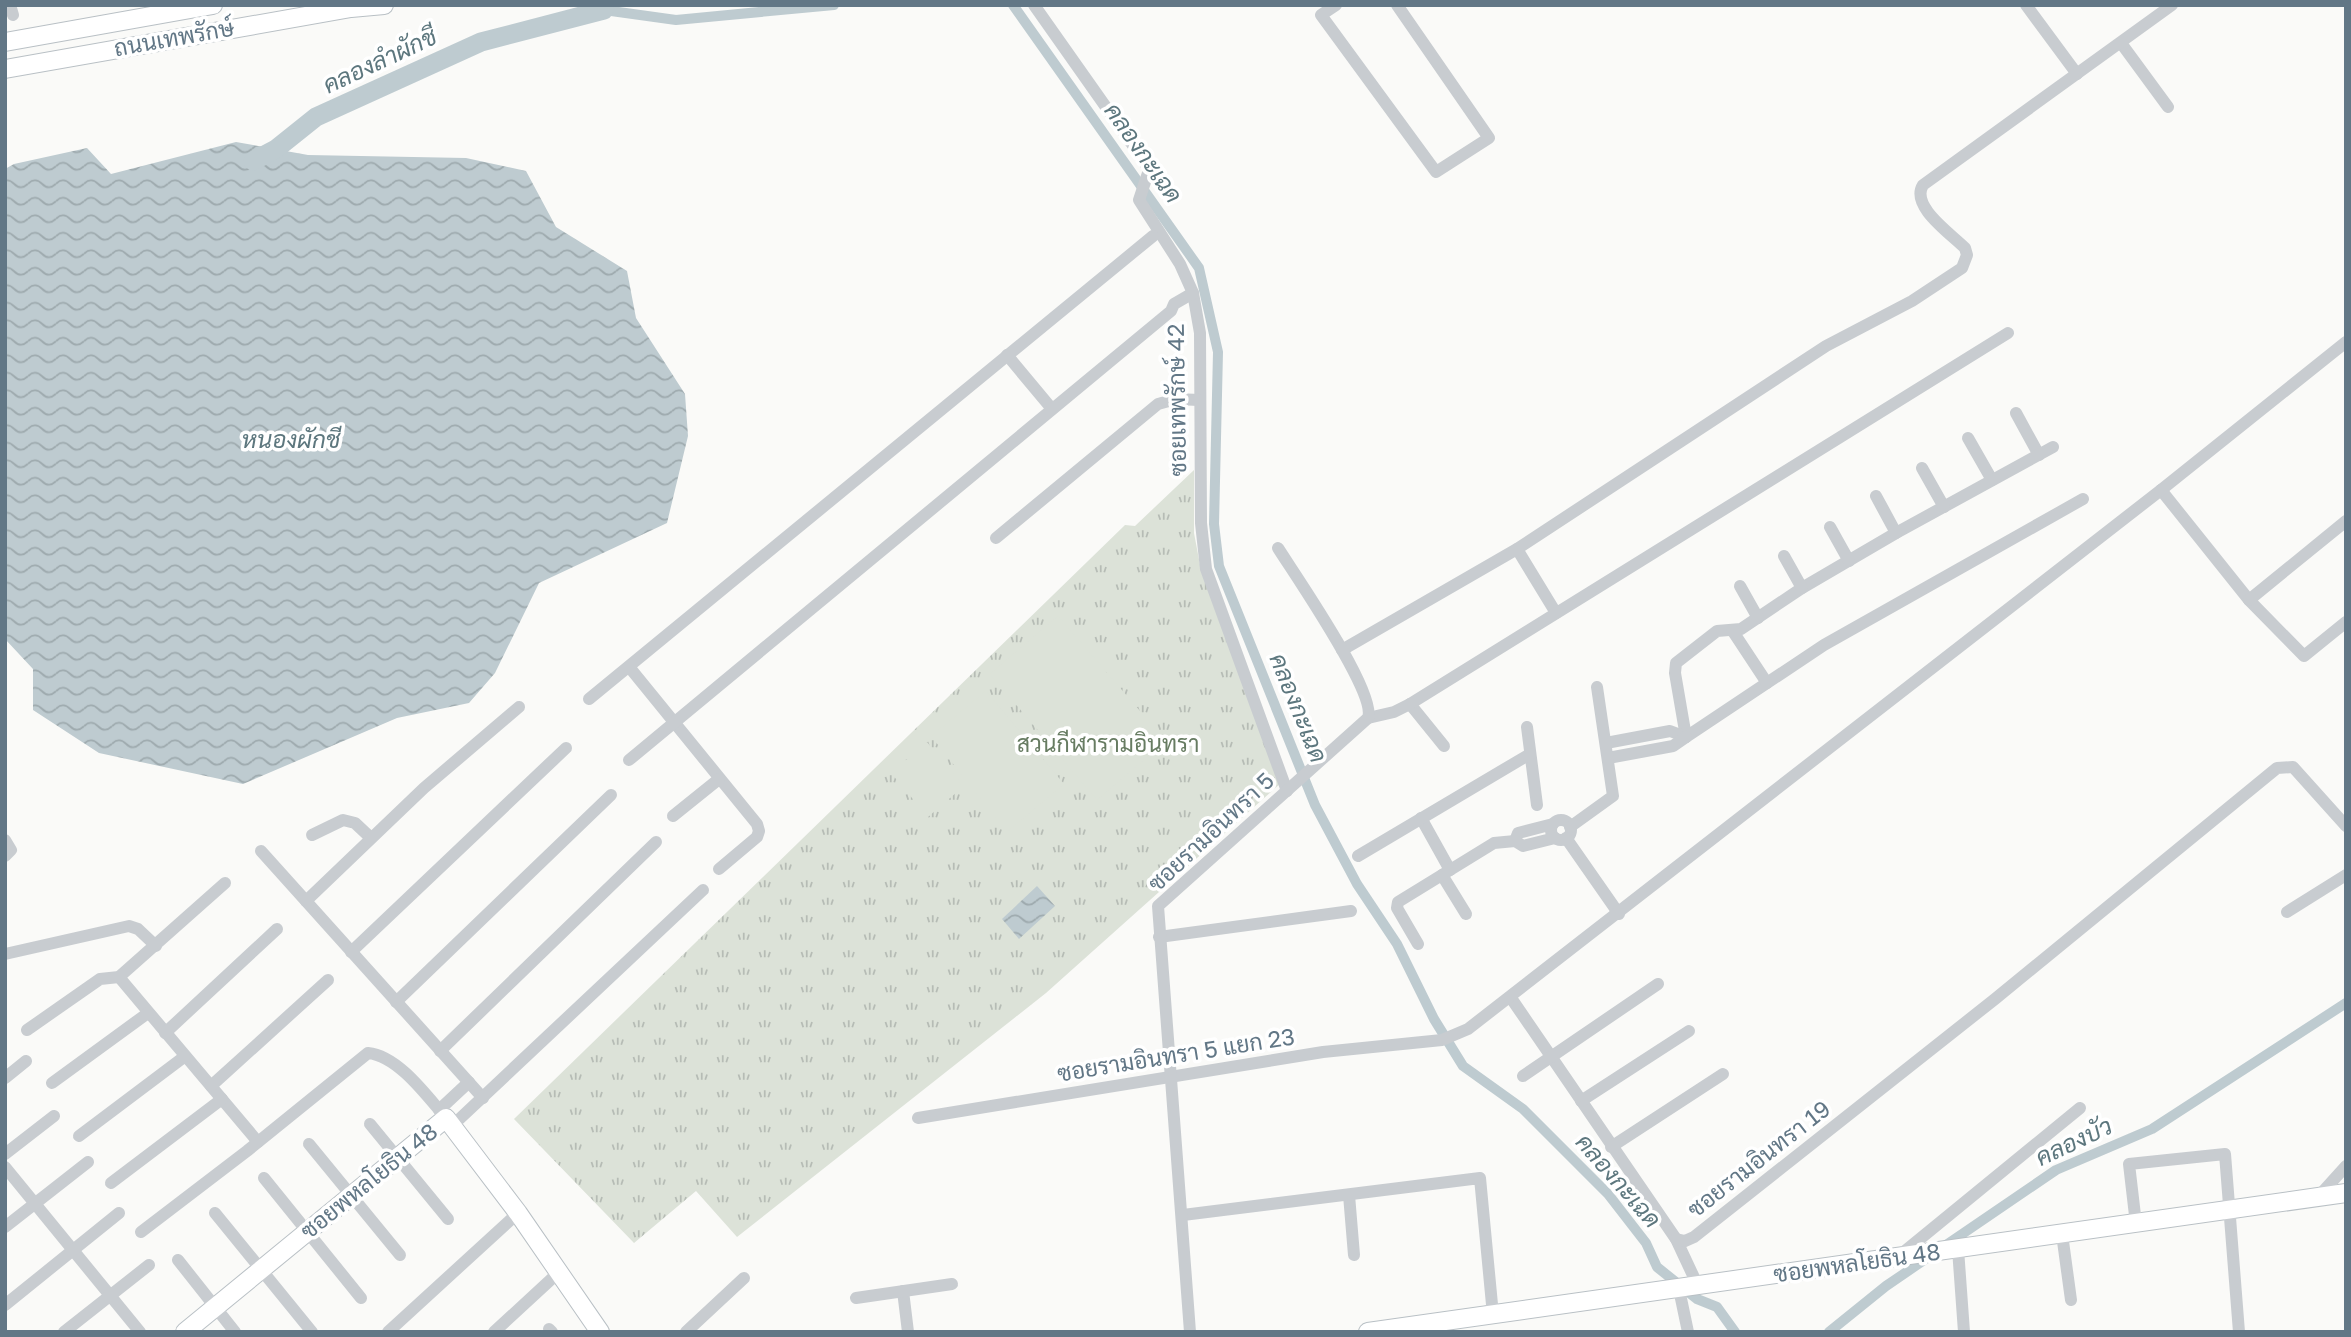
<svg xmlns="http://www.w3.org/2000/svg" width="2351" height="1337" viewBox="0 0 2351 1337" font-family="'Golos Text',Sarabun,sans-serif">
	<defs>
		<pattern id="grass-tufts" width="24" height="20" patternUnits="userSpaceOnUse" patternTransform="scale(1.75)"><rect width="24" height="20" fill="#dce2d8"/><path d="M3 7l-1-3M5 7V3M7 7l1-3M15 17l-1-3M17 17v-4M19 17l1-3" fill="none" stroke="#b6bcb5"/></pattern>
		<pattern id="water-waves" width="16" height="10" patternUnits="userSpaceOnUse" patternTransform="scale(1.75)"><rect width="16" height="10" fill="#becbd0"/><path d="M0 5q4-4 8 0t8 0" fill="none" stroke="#9eaaae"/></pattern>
	</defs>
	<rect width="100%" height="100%" fill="#fafaf8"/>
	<!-- grass -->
	<path fill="url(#grass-tufts)" d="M1194,470V533L1201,570L1281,783L1046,993L737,1237L696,1191L634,1243L514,1119L1125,525L1135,526Z"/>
	<!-- garden -->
	<g fill="#dce2d8">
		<path d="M1058,616L1166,741L1097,800L990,674Z"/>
		<path d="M986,691L1064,784L1007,832L931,736Z"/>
		<path d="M927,742L964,786L928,817L891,773Z"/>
	</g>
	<!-- water -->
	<g fill="url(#water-waves)">
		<path d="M236,142L308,155L466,158L526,171L556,227L627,271L636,318L685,394L688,436L667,523L539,583L495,673L469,703L397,718L243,784L99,753L33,710V669L5,639V169L14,164L87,148L111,174Z"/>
		<path d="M1037,886L1055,906L1019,939L1002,919Z"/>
	</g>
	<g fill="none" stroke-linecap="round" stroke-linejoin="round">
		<!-- canal -->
		<g stroke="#becbd0" stroke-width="10">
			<path d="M1013,5L1199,268L1218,352L1214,524L1219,566L1315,805L1357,884L1397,944L1434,1019L1463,1066L1523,1109L1608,1194L1646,1243L1657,1267L1697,1299L1717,1307L1735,1332"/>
			<path d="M604,10L676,20L834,5"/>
			<path d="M1829,1332L1886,1286L2056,1170L2152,1129L2346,1003"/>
		</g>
		<!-- river -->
		<path stroke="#becbd0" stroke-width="19" d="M253,161L276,149L316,117L481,42L604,10"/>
		<!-- secondary casing -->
		<g stroke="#b9c0c5" stroke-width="20">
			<g id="secondary">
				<path d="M5,42L213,5"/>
				<path d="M5,69L351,8L384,5"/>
				<path d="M185,1332L446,1118L518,1213L600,1332"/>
				<path d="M1368,1332L2346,1193"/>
			</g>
		</g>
		<!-- street -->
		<g stroke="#c8ccd0" stroke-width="12">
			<path d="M10,5L13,15"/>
			<path d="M1034,5L1144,161L1149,170L1139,200L1180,264L1193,293L1200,333L1201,523L1206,569L1287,791"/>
			<path d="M1336,5L1321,15L1436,172L1489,138L1397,5"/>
			<path d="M2026,5L2077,74"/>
			<path d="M2121,43L2168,107"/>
			<path d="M1007,355L1052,409"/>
			<path d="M2016,413L2039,455"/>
			<path d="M1968,438L1992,480"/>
			<path d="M2053,447L1896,533L1802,588L1741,629L1717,631L1676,663L1675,673L1686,737L1824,645L2083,499"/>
			<path d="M1922,468L1944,507"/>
			<path d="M2161,490L2249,600L2304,656L2346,622"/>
			<path d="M1876,496L1896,533"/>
			<path d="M1830,527L1849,561"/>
			<path d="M996,538L1158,404L1176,399L1199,400"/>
			<path d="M1517,549L1556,613"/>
			<path d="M1784,556L1802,588"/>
			<path d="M1740,586L1758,618"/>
			<path d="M2249,600L2346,521"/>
			<path d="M1732,630L1767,683"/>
			<path d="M1342,650L1517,549L1826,346L1912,301L1962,268L1967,255L1965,248C1950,233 1910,206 1923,185L2172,5"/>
			<path d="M630,668L757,824L759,831L757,837L719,869"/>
			<path d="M589,699L1153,236"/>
			<path d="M1410,704L1444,746"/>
			<path d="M1368,718L1394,712L1410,704L2008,333"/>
			<path d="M1527,727L1537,805"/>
			<path d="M1606,743L1670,731L1686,737"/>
			<path d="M1608,758L1673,746L1686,737"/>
			<path d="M629,760L1171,311L1174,304L1193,293"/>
			<path d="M673,816L719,779"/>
			<path d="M1421,818L1450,870"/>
			<circle cx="1561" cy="830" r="10"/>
			<path d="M1570,827L1613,796L1597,687"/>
			<path d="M312,835L343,820L355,823L371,838"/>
			<path d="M1566,838L1619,914"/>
			<path d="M5,840L11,850L5,856"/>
			<path d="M1515,841L1518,833L1553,824"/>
			<path d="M261,851L483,1098"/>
			<path d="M1358,856L1530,754"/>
			<path d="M1442,875L1466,914"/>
			<path d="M306,901L424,788L519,707"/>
			<path d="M2287,912L2346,875"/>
			<path d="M1159,937L1351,911"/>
			<path d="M1418,944L1397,908L1398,902L1494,843L1515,841L1523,846L1555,838"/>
			<path d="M351,952L566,748"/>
			<path d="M5,954L129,926L138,929L156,946"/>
			<path d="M119,977L258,1142"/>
			<path d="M1511,998L1676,1239L1698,1286"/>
			<path d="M396,1002L611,795"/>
			<path d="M27,1030L100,979L119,977L225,883"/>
			<path d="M165,1033L277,929"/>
			<path d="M440,1051L656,842"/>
			<path d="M1523,1076L1658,984"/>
			<path d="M5,1078L26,1061"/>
			<path d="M52,1083L148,1013"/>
			<path d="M211,1086L328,980"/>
			<path d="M1581,1101L1689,1031"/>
			<path d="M439,1110L469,1082"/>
			<path d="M918,1118L1323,1052L1442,1040L1468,1029L2161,490L2346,342"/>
			<path d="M370,1124L448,1219"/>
			<path d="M453,1125L703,890"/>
			<path d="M79,1136L184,1057"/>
			<path d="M309,1144L400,1255"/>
			<path d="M1611,1147L1723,1074"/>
			<path d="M5,1154L54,1116"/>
			<path d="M5,1167L140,1332"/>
			<path d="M264,1178L361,1298"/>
			<path d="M111,1183L222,1099"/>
			<path d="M1349,1195L1354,1255"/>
			<path d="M2318,1197L2346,1166"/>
			<path d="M215,1213L312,1332"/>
			<path d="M1183,1215L1480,1178L1493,1315"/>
			<path d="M2136,1224L2129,1164L2225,1154L2239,1332"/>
			<path d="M5,1227L88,1162"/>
			<path d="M141,1232L247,1151L368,1053C398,1056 426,1095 446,1118"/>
			<path d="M2062,1234L2071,1300"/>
			<path d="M1676,1239L1685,1241L1694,1237L1995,999L2277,768L2293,767L2346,826"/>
			<path d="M1958,1249L1964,1332"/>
			<path d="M1899,1256L2080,1108"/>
			<path d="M178,1260L235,1332"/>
			<path d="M1679,1289L1688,1332"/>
			<path d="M903,1291L908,1332"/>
			<path d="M856,1298L952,1284"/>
			<path d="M5,1305L119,1213"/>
			<path d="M549,1329L552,1332"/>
			<path d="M64,1332L149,1265"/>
			<path d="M388,1332L518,1213"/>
			<path d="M494,1332L559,1272"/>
			<path d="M686,1332L744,1278"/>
			<path d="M1190,1332L1158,906L1368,718C1377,693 1295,575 1278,548"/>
		</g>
		<!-- secondary -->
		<use href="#secondary" stroke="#fff" stroke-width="18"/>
	</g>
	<g text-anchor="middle" stroke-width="7" stroke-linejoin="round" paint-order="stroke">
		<!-- street labels -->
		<g font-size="23" fill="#627786" stroke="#fff">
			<text transform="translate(174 38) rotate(-10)" y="8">ถนนเทพรักษ์</text>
			<text transform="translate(1177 400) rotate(-91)" y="8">ซอยเทพรักษ์ 42</text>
			<text transform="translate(1211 832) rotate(-43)" y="8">ซอยรามอินทรา 5</text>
			<text transform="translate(1176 1055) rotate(-9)" y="8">ซอยรามอินทรา 5 แยก 23</text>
			<text transform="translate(1759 1159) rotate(-38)" y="8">ซอยรามอินทรา 19</text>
			<text transform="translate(369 1181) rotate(-39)" y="8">ซอยพหลโยธิน 48</text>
			<text transform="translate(1857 1263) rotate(-8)" y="8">ซอยพหลโยธิน 48</text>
		</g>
		<!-- park labels -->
		<g font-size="23" fill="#677c62" stroke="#fff">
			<text x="1108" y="752">สวนกีฬารามอินทรา</text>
		</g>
		<!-- water labels -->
		<g font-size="24" font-style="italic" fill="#5d777e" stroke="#fff">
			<text transform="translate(380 61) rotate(-25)" y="8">คลองลำผักชี</text>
			<text transform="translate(1143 153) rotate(55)" y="8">คลองกะเฉด</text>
			<text x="291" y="448">หนองผักชี</text>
			<text transform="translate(1298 708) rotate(68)" y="8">คลองกะเฉด</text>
			<text transform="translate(2074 1142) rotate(-25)" y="8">คลองบัว</text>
			<text transform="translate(1618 1181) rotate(49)" y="8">คลองกะเฉด</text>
		</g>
	</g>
	<!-- border -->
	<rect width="2351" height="1337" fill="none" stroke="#627786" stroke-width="14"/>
</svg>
